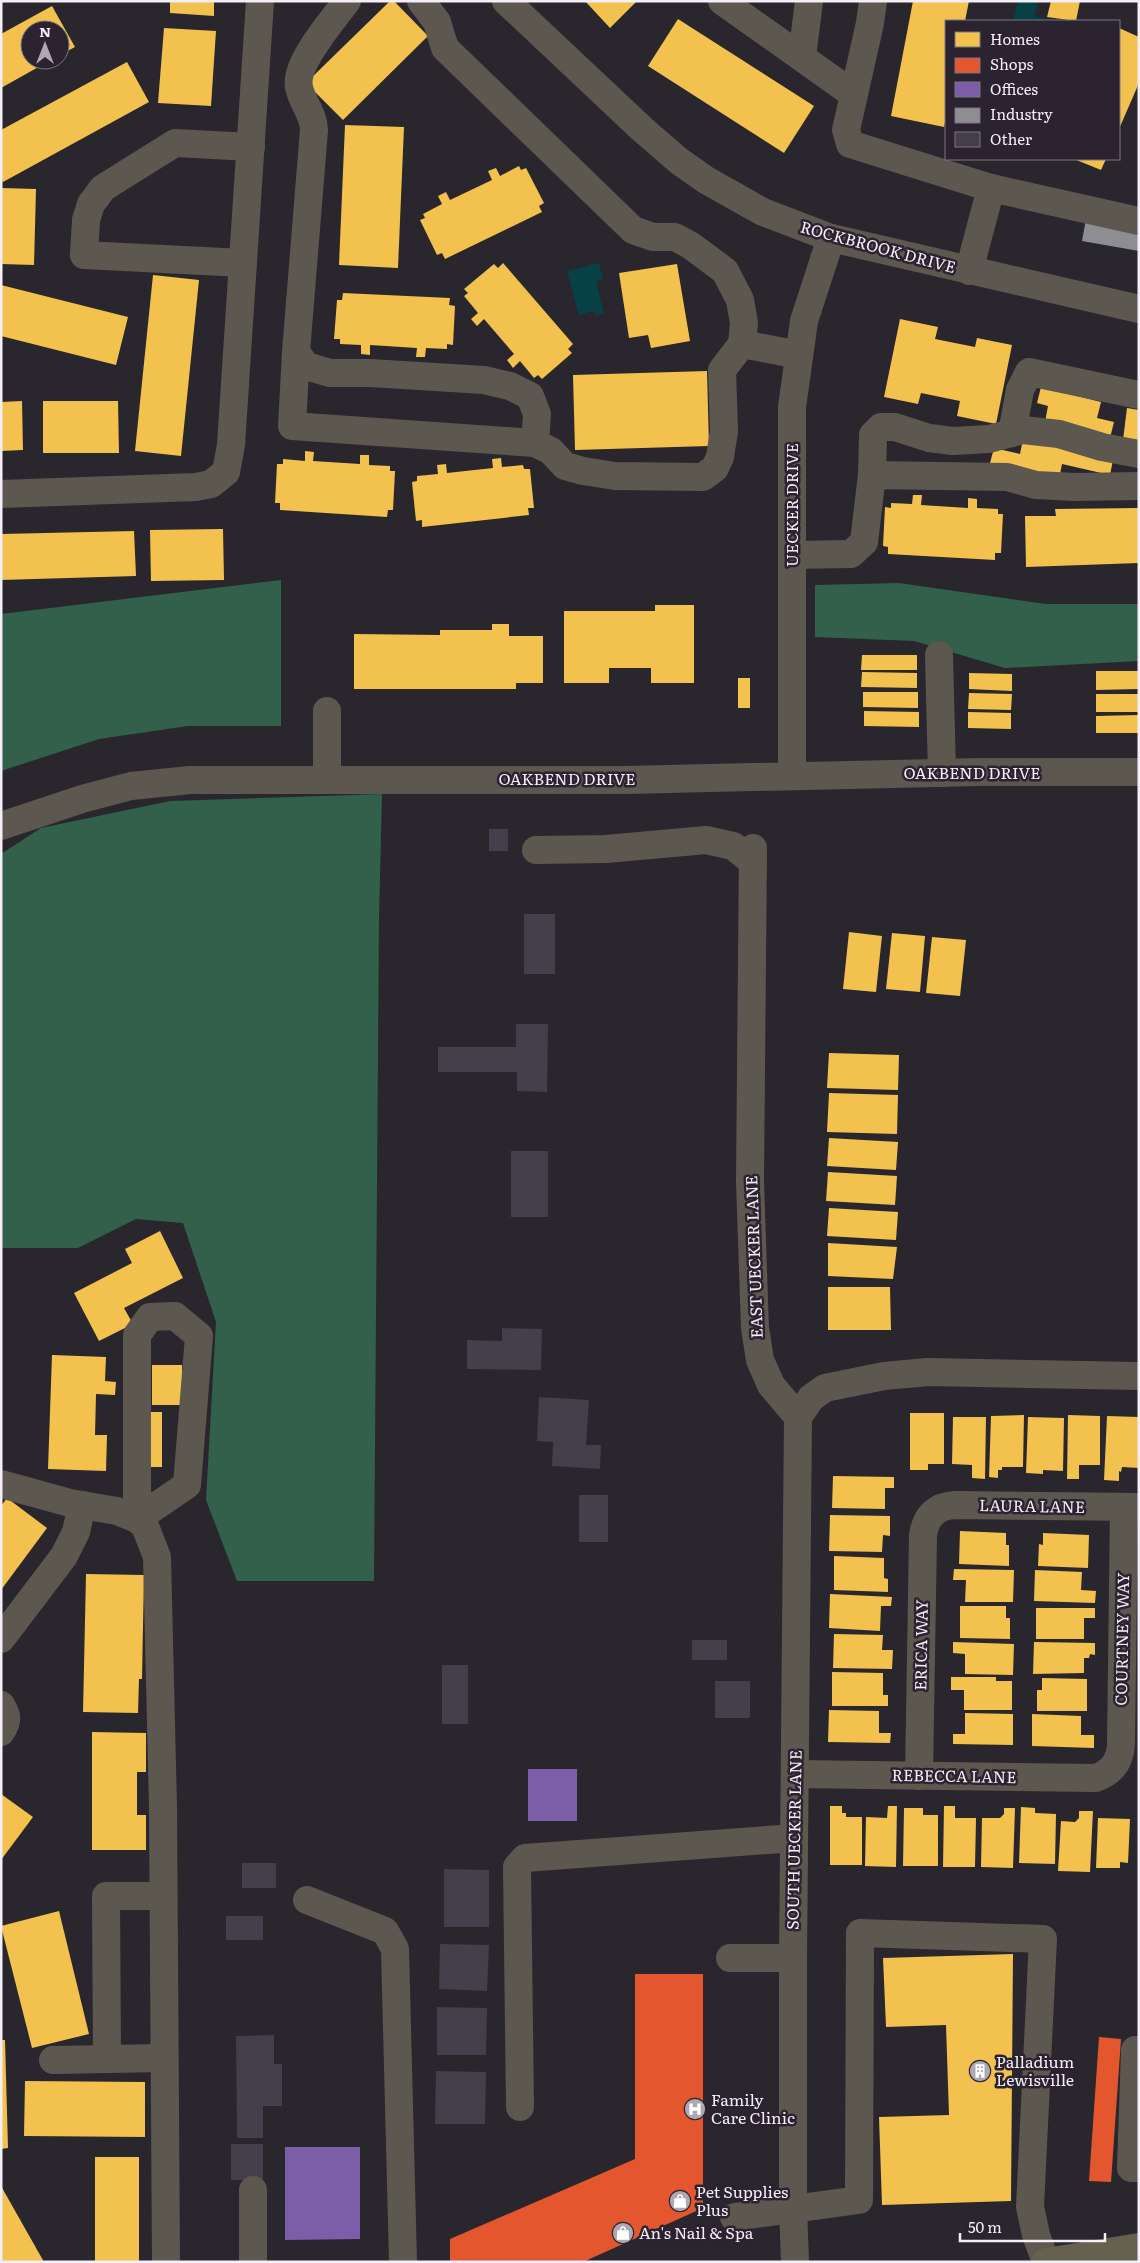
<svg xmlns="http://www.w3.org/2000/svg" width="1140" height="2263" viewBox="0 0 1140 2263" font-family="Literata,serif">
	<rect width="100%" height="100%" fill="#2a262d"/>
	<!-- forest -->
	<g fill="#32604a">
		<path d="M281,580V726H188L99,739L1,771V614Z"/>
		<path d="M899,583L1046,604H1139V661L1005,668L914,641L815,637V585Z"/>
		<path d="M382,794L379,918L374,1581H237L206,1500L216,1322L183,1223L136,1219L78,1248H1V854L41,828L170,801Z"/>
	</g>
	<!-- water -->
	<g fill="#074147">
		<path d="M1018,1H1038L1034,16L1046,19L1045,21H1009H1013Z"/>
		<path d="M599,263L603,279L596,282L604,313L596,316L594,311L579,315L567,271Z"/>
	</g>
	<!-- homes -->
	<g fill="#f2c14e">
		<path d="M170,1H214V16L170,13Z"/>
		<path d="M390,1H394L428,36L343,120L306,83Z"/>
		<path d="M585,1H637L610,28Z"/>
		<path d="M913,1H969L965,21H946V117L944,127L891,116Z"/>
		<path d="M1051,1H1080L1076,21L1047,17Z"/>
		<path d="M52,6L75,47L60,55V30H30V60H51L1,88V34Z"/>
		<path d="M678,19L814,106L784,153L648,66Z"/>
		<path d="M164,28L216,31L211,106L158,103Z"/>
		<path d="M1119,28L1139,37V83L1119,129Z"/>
		<path d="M127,62L149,102L3,182L1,178V130Z"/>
		<path d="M345,125L404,127L398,268L339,265Z"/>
		<path d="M1074,159H1106L1101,170Z"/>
		<path d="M519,166L521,170L526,168L544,203L539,206L542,212L445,259L442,253L437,255L420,220L425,218L423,214L442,204L438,196L446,192L450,200L492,180L488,171L496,168L500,176Z"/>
		<path d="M1,188L36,189L34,265L1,264Z"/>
		<path d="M503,263L573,344L568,349L572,353L542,379L538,375L534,378L520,361L513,368L507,360L514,354L484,319L477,326L471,319L478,313L464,296L468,293L464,289L494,264L498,268Z"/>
		<path d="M677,264L690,341L651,348L648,335L629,338L619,273Z"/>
		<path d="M153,275L199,280L181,456L135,451Z"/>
		<path d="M1,285L128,317L116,365L1,336Z"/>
		<path d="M343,293L450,298L449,305L455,306L453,345L447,344V349L426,348L425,357H416L417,348L370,345V355L361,354V345L340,344V339H334L337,300H342Z"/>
		<path d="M900,319L938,327L935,339L975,347L977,338L1012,345L996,424L957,416L960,401L921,393L918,404L884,397Z"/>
		<path d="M707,371L709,446L575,450L573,375Z"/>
		<path d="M1041,387L1101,402L1097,418L1114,422L1110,438L1045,422L1048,406L1037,403Z"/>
		<path d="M22,401L23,450L1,451V402Z"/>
		<path d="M43,401H118L119,453H43Z"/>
		<path d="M1127,408L1139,410V442L1123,440Z"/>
		<path d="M1023,439L1113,460L1110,475L1062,464L1059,479L990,463L994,448L1020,454Z"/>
		<path d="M305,451L314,452L313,461L360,464V455H369V465L390,466V471H395L393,510H388L387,517L280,510V503H275L277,464H283V459L305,461Z"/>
		<path d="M501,458L502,467L523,465L524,469H530L534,508H528L529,515L422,527V520L416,521L412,482L417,481V476L438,474L437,465L446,464L447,473L493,468L492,459Z"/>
		<path d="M913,495H922L921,505L968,508V498L977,499V508L998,509V514H1003L1001,553H995V560L888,554V547L883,546L885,507L891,508V503L912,504Z"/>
		<path d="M1139,508V563L1026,567L1025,516H1056L1055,509Z"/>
		<path d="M223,529L224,580L151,581L150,530Z"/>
		<path d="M134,531L136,576L1,580V534Z"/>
		<path d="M655,605H694V683H651V668H609V683H564V611H655Z"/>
		<path d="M492,624H509V636H543V683H516V689H354V634L440,635V630H492Z"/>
		<path d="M862,655H917V670H861Z"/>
		<path d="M1096,671H1139V689L1096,690Z"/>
		<path d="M862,672L917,673V688L861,687Z"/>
		<path d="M969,673L1012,674V691L969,689Z"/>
		<rect x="738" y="678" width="12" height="30"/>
		<path d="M863,692H918V708L863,707Z"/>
		<path d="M969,693L1012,694L1011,710L968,709Z"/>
		<rect x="1096" y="694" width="43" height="18"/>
		<path d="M864,711L919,712V727L864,726Z"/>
		<path d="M968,712L1011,713V729L968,728Z"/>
		<path d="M1139,715V733H1096V716Z"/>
		<path d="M849,932L882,936L876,992L843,989Z"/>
		<path d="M892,933L925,936L920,992L886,989Z"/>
		<path d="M932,937L966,940L960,996L926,993Z"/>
		<path d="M829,1053L899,1055L898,1090L827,1088Z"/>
		<path d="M829,1093L898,1095L897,1134L827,1132Z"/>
		<path d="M829,1138L898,1142L896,1170L827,1166Z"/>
		<path d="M828,1172L897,1176L895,1205L826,1201Z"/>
		<path d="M829,1208L898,1212L896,1240L827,1236Z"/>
		<path d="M160,1231L183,1278L124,1308L133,1324L99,1341L74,1293L132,1263L125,1249Z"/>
		<path d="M828,1243L897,1247L893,1279L828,1276Z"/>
		<path d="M828,1287H890L891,1330H828Z"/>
		<path d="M52,1355L106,1357L105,1381L116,1382L115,1395L96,1394L95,1435H107L106,1471L48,1469Z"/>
		<rect x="152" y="1365" width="30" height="40"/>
		<rect x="148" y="1412" width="14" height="55"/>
		<path d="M910,1413H944V1464H928V1470H910Z"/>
		<path d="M1024,1415L1023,1467H1002V1470H998V1478L989,1477L991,1416Z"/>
		<path d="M1068,1415L1100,1416V1465H1079V1479H1067Z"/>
		<path d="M1107,1416L1139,1417V1468L1122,1467L1121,1472L1119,1471V1481L1104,1480Z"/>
		<path d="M953,1417H986L985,1479L972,1478V1465L952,1464Z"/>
		<path d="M1028,1417L1064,1418L1063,1471L1043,1470V1474L1026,1473Z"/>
		<path d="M833,1476L894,1477V1488H885V1509L832,1508Z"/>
		<path d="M7,1498L47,1528L1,1590V1506Z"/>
		<path d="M830,1515L890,1516V1536L883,1535L882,1552L829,1551Z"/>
		<path d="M960,1531L1006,1533V1545H1009V1566L959,1564Z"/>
		<path d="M1043,1533L1089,1535L1088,1568L1038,1566L1039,1544L1043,1545Z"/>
		<path d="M834,1556L884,1558V1578L888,1579V1592L834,1590Z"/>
		<path d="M954,1569L1014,1570L1013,1602H965L966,1580H953Z"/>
		<path d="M1035,1570L1082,1572L1081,1590L1096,1591L1095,1603L1034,1601Z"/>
		<path d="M86,1574L144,1575L142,1679H139L138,1713L83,1712Z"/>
		<path d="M830,1594L892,1597L891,1606H881L880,1631L829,1628Z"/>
		<path d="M960,1606H1006V1618H1010V1639L960,1638Z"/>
		<path d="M1036,1608H1095V1618H1084V1639H1036Z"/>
		<path d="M834,1634L883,1635L882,1650H893L892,1669L833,1668Z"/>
		<path d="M953,1642L1014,1644L1013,1675L965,1674V1654L953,1653Z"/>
		<path d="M1034,1642L1095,1643V1655L1090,1654L1089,1658H1084V1673L1033,1674Z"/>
		<path d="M832,1672L883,1673V1695H888V1706H832Z"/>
		<path d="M951,1677H996V1681H1012V1710H964V1690H951Z"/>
		<path d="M1042,1678L1087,1679V1711H1037V1690H1042Z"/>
		<path d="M829,1710L879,1711V1733H891L890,1743L828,1742Z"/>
		<path d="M965,1713L1013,1714V1745L953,1744V1734H965Z"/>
		<path d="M1032,1714L1081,1716V1735H1094V1748L1032,1746Z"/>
		<path d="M92,1732L146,1733V1772H137V1815H146V1850H92Z"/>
		<path d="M1,1794L33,1817L1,1860Z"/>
		<path d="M830,1806H842V1813H846V1817H862V1865H830Z"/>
		<path d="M888,1806H897L896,1867L865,1866L866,1817L887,1818Z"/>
		<path d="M944,1806H955V1818H976L975,1867H943Z"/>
		<path d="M1021,1807L1035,1808V1813L1056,1814L1055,1864L1019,1863Z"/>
		<path d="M904,1808H923V1815H938V1866H903Z"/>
		<path d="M1004,1808H1015L1013,1868L981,1867L982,1818H1000L1004,1814Z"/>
		<path d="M1079,1811H1093L1090,1872L1058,1871L1061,1821L1075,1822L1079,1818Z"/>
		<path d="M1098,1818L1130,1819L1128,1863L1120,1862V1868H1096Z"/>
		<path d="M59,1911L89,2034L32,2048L1,1926Z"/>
		<path d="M1013,1954L1011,2201L882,2205L879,2117L949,2115L946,2025L886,2027L883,1958Z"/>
		<path d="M1,2040H5L8,2148L1,2149Z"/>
		<path d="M25,2081L145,2082V2137L24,2136Z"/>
		<rect x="95" y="2157" width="44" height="105"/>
		<path d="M1,2186L44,2262H1Z"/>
	</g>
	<!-- shops -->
	<g fill="#e4572e">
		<path d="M635,1974H703V2208L583,2262H450V2239L635,2159Z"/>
		<path d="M1099,2037L1121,2039L1111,2182L1089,2181Z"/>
	</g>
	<!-- offices -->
	<g fill="#7b5ea7">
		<rect x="528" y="1769" width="49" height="52"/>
		<path d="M285,2147H360V2239L285,2240Z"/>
	</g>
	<!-- industry -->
	<path fill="#8d8d92" d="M1086,219L1139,228V251L1082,241Z"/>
	<!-- building -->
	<g fill="#433f4b">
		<rect x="489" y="829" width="19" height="22"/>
		<rect x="524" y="914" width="31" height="60"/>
		<path d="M516,1024H548L547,1092L517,1091V1072H438V1047H516Z"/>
		<rect x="511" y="1151" width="37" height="66"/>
		<path d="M502,1328L542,1329L541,1370L467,1369V1340L502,1341Z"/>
		<path d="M539,1397L589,1400L586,1445H601L600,1469L552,1466L553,1442L537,1441Z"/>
		<rect x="579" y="1495" width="29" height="47"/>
		<rect x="692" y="1640" width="35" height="20"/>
		<rect x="442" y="1665" width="26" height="59"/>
		<rect x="715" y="1681" width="35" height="37"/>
		<rect x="242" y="1863" width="34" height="25"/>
		<path d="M444,1869L489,1870V1927H444Z"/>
		<rect x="226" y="1916" width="37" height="24"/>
		<path d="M440,1944L489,1945L487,1991L439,1989Z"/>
		<path d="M437,2007L487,2008L486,2055H437Z"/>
		<path d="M274,2035V2064H282V2106H263V2138H237L236,2036Z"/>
		<path d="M436,2071L486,2072L485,2124H435Z"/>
		<rect x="231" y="2144" width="32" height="36"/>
	</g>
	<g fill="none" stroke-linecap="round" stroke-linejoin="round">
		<!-- minor -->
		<g stroke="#5c584f" stroke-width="28">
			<path d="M347,1C333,20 294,64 299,87C302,103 314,114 314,130L296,352L306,366L330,373H370L484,380L510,386L530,396L537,414L535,443"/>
			<path d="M421,1L437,22L445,48L633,230L653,237H675L690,245L725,271L740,300L744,323L742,344L799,355"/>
			<path d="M506,1L642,129L679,161L706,180L763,212L831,238L1139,309"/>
			<path d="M722,1L853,94"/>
			<path d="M873,1L870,23L846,130L850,144L991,188"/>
			<path d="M802,57L809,1"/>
			<path d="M243,263L84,255L86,220L91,204L103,188L175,143L251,147"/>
			<path d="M969,271L991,188L1139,221"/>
			<path d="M296,352L292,426L535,443L551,451L565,466L583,471L615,476L703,477L715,468L720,457L724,431L722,370L742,344"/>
			<path d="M1012,433L1020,390L1029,372L1139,395"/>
			<path d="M872,475L1007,477L1036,485L1075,487L1139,486"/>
			<path d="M1,494L196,487L211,484L226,472L231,445L260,1"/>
			<path d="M792,555L851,554L864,542L872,475L873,435L881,427H895L929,438L953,441L989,439L1023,430L1059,434L1102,447L1139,454"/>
			<path d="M939,655L942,773"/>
			<path d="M327,711V780"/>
			<path d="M792,776V407L804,321L831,238"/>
			<path d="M1,826L82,799L131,786L190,780H625L980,772H1139"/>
			<path d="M753,848L750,1182L755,1328L760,1360L771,1385L798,1417"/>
			<path d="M536,850L606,849L706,840L733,846L753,862"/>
			<path d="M175,1316L199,1336L187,1485L137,1519V1335L150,1317Z"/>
			<path d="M798,1417L811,1398L825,1388L884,1376L928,1372L1139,1376"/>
			<path d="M1,1484L70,1503L117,1511L137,1519L145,1526L157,1557L163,1807L166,2262"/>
			<path d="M1,1639L64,1556L76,1532L82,1505"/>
			<path d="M1,1705C8,1716 8,1721 1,1732"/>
			<path d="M795,1774L1096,1778C1112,1772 1120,1762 1121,1744L1124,1507"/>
			<path d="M919,1776L923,1535C926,1516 936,1506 955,1505L1139,1507"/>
			<path d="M307,1900L385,1931L395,1949L403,2262"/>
			<path d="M730,1958H793"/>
			<path d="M1139,2050H1135L1131,2168H1139"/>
			<path d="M107,2059L106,1896H163"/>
			<path d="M53,2060L164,2058"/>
			<path d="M520,2107L517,1867L525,1858L794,1838"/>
			<path d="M253,2190V2262"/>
			<path d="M734,2217L859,2200L860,1933L1043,1939L1030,2207L1036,2235L1046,2262"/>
			<path d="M795,2262L793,2207V1958L798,1417"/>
		</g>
		<!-- major -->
		<path stroke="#66604f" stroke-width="28" d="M1046,2262L1139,2247"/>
	</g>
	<!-- icons -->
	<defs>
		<g id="building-disc" transform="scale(1.125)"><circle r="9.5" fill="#ada8b1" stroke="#2b2330"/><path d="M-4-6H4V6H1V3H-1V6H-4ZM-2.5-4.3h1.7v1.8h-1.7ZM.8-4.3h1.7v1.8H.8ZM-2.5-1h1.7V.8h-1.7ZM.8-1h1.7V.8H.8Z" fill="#fff"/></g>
		<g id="hospital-disc" transform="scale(1.125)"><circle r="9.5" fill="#ada8b1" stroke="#2b2330"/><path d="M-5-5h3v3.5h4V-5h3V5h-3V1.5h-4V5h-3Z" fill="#fff"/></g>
		<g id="shop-disc" transform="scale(1.125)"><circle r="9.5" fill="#ada8b1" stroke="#2b2330"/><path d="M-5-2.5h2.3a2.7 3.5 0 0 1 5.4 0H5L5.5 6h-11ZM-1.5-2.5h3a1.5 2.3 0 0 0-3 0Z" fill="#fff"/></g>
	</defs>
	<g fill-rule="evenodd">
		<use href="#building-disc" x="980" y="2071"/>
		<use href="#hospital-disc" x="695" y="2109"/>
		<use href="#shop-disc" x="680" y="2201"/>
		<use href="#shop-disc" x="623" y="2233"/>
	</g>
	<g text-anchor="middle" stroke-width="5" stroke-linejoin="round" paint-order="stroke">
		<!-- street labels -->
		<g font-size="16" fill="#f4eef8" stroke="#2b2330">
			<text transform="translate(878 247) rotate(15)" y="6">ROCKBROOK DRIVE</text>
			<text transform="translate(792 505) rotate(-90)" y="6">UECKER DRIVE</text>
			<text x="972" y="779">OAKBEND DRIVE</text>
			<text x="567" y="785">OAKBEND DRIVE</text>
			<text transform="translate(754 1257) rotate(-92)" y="6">EAST UECKER LANE</text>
			<text transform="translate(1032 1506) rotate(1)" y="6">LAURA LANE</text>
			<text transform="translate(1122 1639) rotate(-89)" y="6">COURTNEY WAY</text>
			<text transform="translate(921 1645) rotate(-89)" y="6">ERICA WAY</text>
			<text transform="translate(954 1776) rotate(1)" y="6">REBECCA LANE</text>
			<text transform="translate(794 1840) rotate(-89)" y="6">SOUTH UECKER LANE</text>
		</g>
		<!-- poi labels -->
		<g font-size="16" fill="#f4eef8" stroke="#2b2330" text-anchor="start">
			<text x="996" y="2068">Palladium<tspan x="996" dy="18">Lewisville</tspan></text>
			<text x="711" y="2106">Family<tspan x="711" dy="18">Care Clinic</tspan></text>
			<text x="696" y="2198">Pet Supplies<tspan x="696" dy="18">Plus</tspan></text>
			<text x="639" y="2239">An's Nail &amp; Spa</text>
		</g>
	</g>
	<!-- border -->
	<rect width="1140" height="2263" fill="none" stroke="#f4eef8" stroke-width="5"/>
	<!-- legend -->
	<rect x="945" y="20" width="175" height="140" fill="#2b2330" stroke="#7b7480"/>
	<rect x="955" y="32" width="25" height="15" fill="#f2c14e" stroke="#7b7480"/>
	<text x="990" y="45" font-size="15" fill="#f4eef8">Homes</text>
	<rect x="955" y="58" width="25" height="15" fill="#e4572e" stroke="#7b7480"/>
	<text x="990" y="70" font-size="15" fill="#f4eef8">Shops</text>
	<rect x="955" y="82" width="25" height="15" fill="#7b5ea7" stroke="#7b7480"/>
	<text x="990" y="95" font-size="15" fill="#f4eef8">Offices</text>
	<rect x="955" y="108" width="25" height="15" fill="#8d8d92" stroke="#7b7480"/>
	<text x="990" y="120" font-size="15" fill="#f4eef8">Industry</text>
	<rect x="955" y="132" width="25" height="15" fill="#433f4b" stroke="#7b7480"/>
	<text x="990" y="145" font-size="15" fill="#f4eef8">Other</text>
	<!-- north arrow -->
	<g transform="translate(45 45)"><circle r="24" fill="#2b2330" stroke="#7b7480"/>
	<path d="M0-4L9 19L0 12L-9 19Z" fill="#ada8b1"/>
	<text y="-8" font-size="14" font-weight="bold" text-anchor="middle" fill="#f4eef8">N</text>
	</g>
	<!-- scale -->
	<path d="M960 2233v8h145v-8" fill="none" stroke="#f4eef8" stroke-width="2.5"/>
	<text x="968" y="2233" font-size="15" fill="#f4eef8" stroke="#2b2330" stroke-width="4" paint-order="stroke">50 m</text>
</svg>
